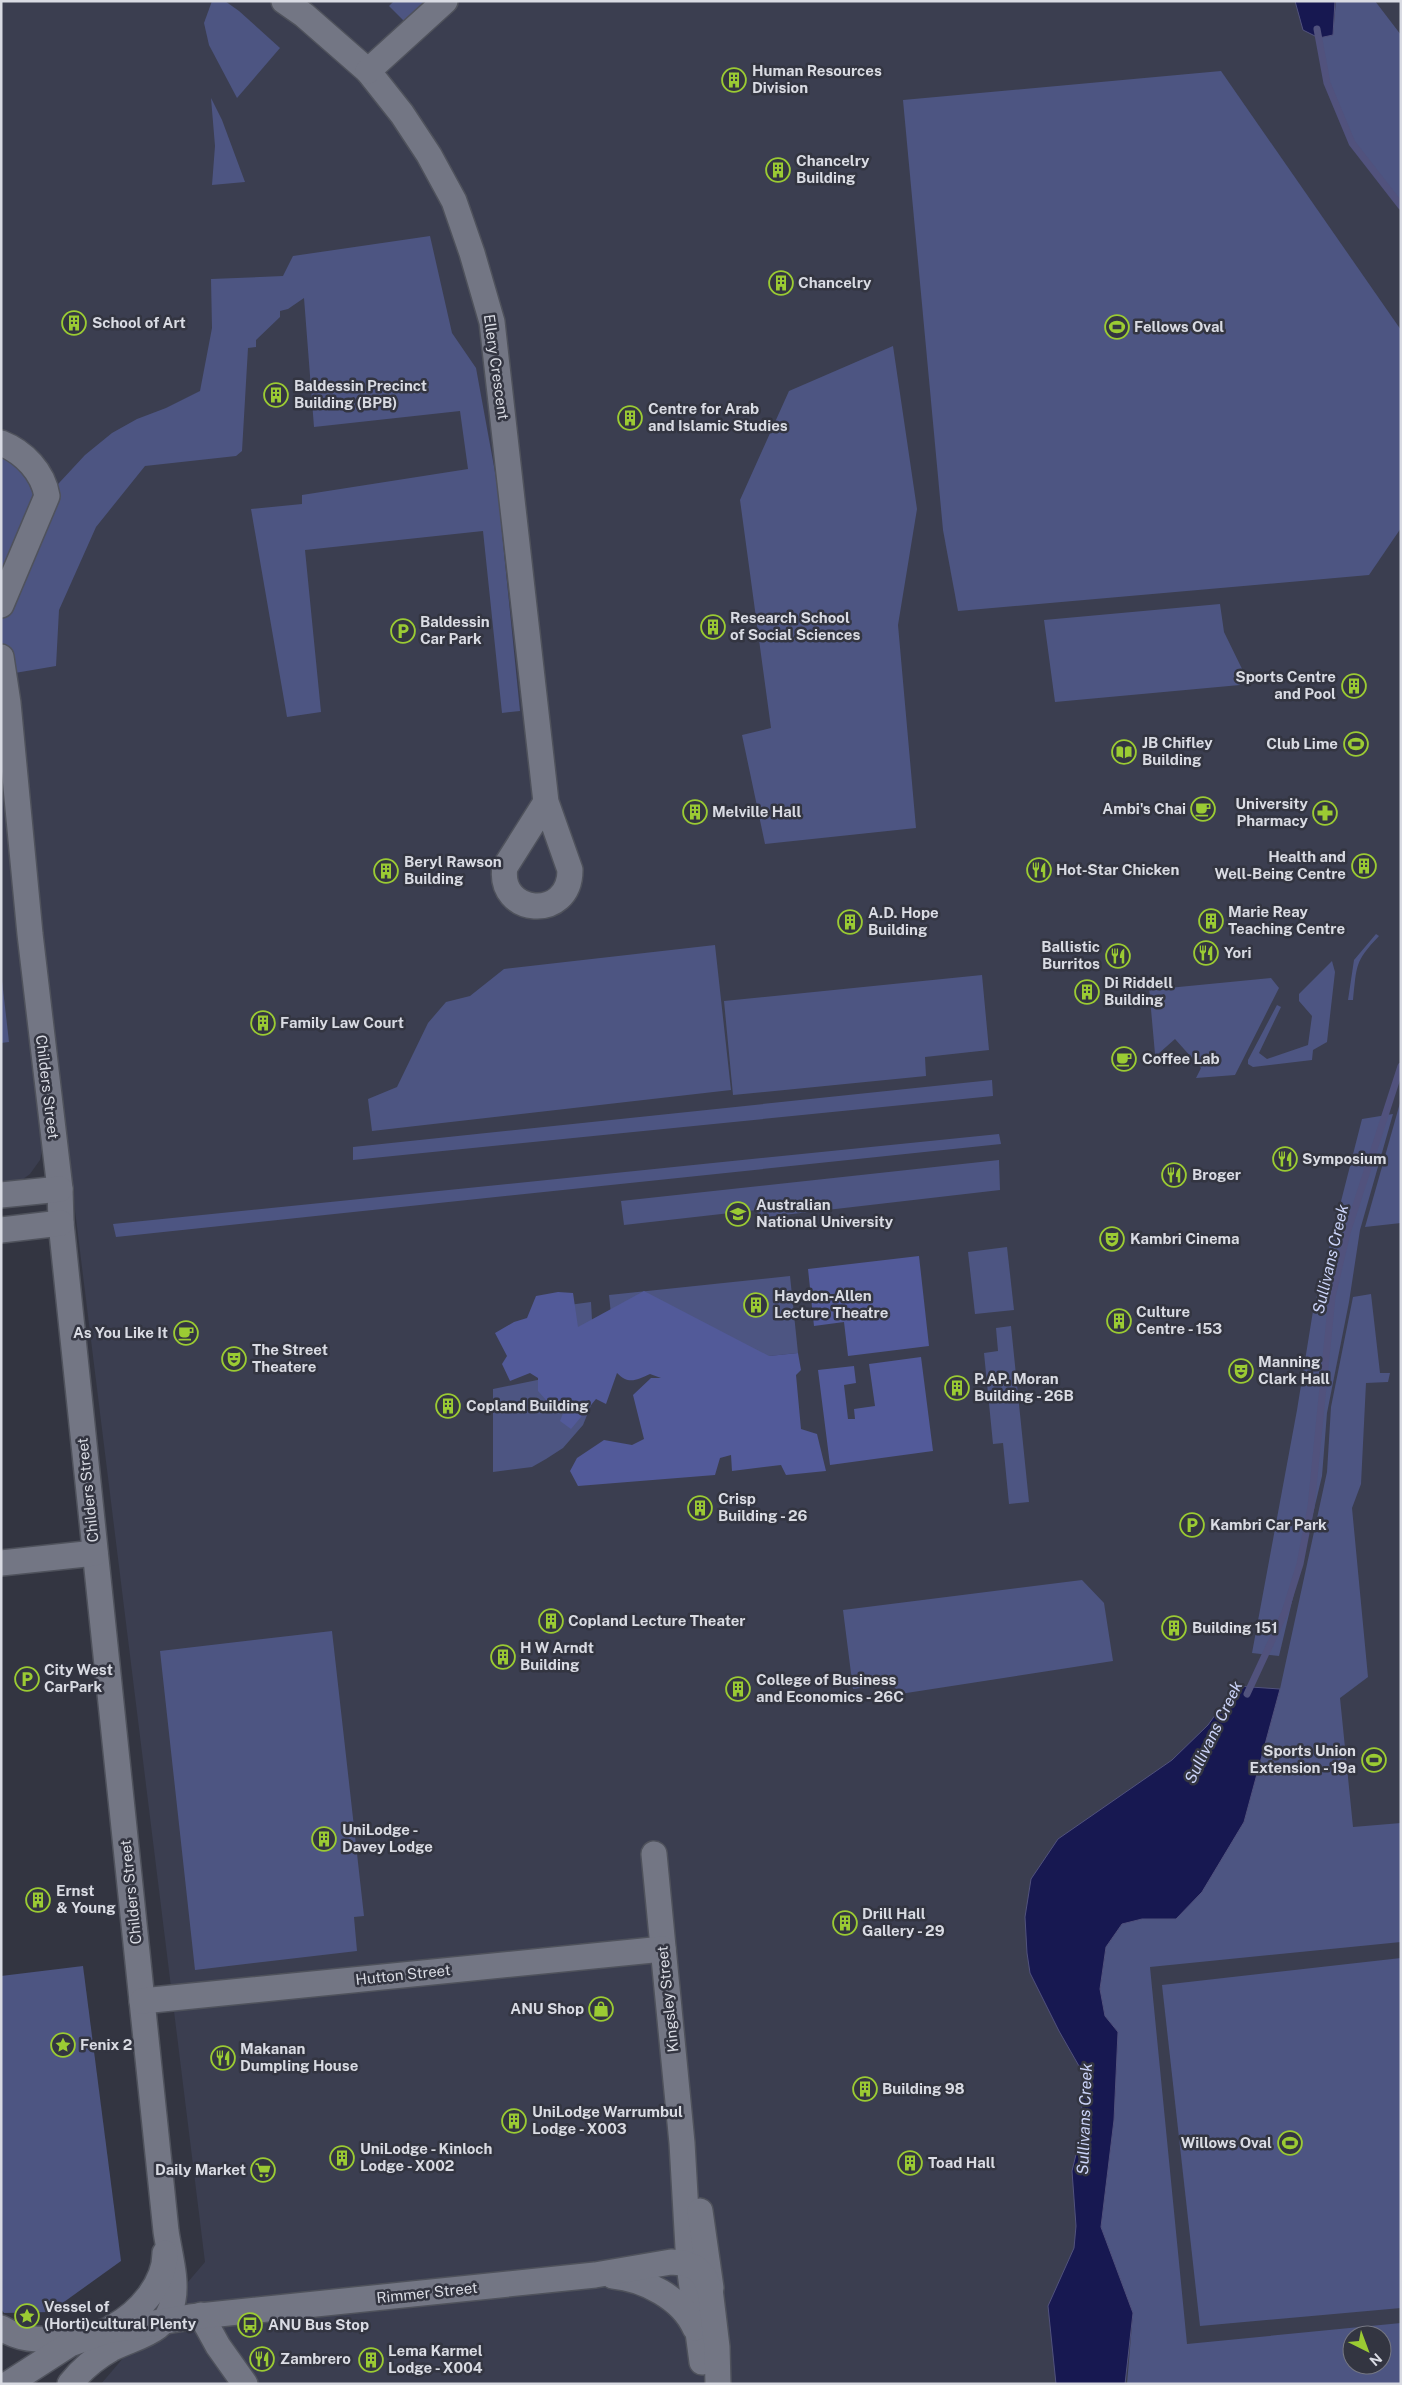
<svg xmlns="http://www.w3.org/2000/svg" width="1402" height="2385" viewBox="0 0 1402 2385" font-family="'Public Sans',sans-serif">
	<rect width="100%" height="100%" fill="#333541"/>
	<!-- built -->
	<path fill="#3b3e50" fill-rule="evenodd" d="M1,1H1401V2373L1274,2384H101L205,2262L67,1146H43L40,1160L30,1174L19,1182L1,1187ZM1352,2335H1382V2365H1352Z"/>
	<!-- green -->
	<g fill="#4d5582" fill-rule="evenodd">
		<path d="M212,1H225L239,11L280,48L237,98L209,45L204,23Z"/>
		<path d="M394,1H431L407,24L389,6Z"/>
		<path d="M1336,1H1375L1401,35V206L1352,143L1327,83L1319,38L1333,35Z"/>
		<path d="M1221,71L1401,330V528L1369,575L958,611L943,530L903,100Z"/>
		<path d="M211,98L222,120L245,182L212,185L215,146Z"/>
		<path d="M430,236L452,333L476,368L497,483L520,711L502,713L483,531L305,550L321,712L287,717L251,509L302,504V495L468,469L460,411L314,427L304,298L288,309L280,311V317L256,340V347L248,348L242,451L236,456L145,466L96,527L59,610L56,666L3,675L1,605L17,565L1,569V443L47,496L85,455L112,433L137,419L166,408L200,391L212,328L211,279L283,276L293,256Z"/>
		<path d="M893,346L917,509L898,625L916,828L765,844L742,735L771,728L740,500L789,391Z"/>
		<path d="M1220,604L1224,632L1244,673L1240,685L1055,702L1044,620Z"/>
		<path d="M1376,934L1379,936C1354,962 1357,966 1353,1000H1348L1354,960Z"/>
		<path d="M715,945L731,1090L372,1131L368,1099L397,1087L428,1023L446,1002L470,996L504,969Z"/>
		<path d="M1332,961L1335,972L1327,1042L1313,1050L1312,1060L1253,1067L1248,1064V1060L1277,1005L1281,1007L1259,1053L1267,1059L1308,1045L1312,1016L1299,1001V994Z"/>
		<path d="M1,972L9,1042L1,1043Z"/>
		<path d="M982,975L989,1050L925,1057L926,1076L733,1095L724,1001Z"/>
		<path d="M1271,978L1279,988L1235,1075L1196,1078L1201,1068L1175,1039L1158,1054H1155L1149,987L1151,983H1157L1158,989Z"/>
		<path d="M992,1080L993,1096L353,1160V1147Z"/>
		<path d="M1400,1103L1401,1223L1365,1227Z"/>
		<path d="M1393,1114L1360,1230L1349,1302L1327,1413L1322,1476L1279,1656L1252,1653L1297,1410L1313,1311L1362,1119Z"/>
		<path d="M999,1134L1001,1144L116,1237L113,1224Z"/>
		<path d="M999,1160L1000,1190L758,1218L757,1210L624,1225L621,1201Z"/>
		<path d="M1007,1247L1014,1310L975,1314L968,1252Z"/>
		<path d="M790,1276L798,1353L617,1372L609,1295Z"/>
		<path d="M1371,1294L1380,1373H1390L1388,1382L1366,1383L1361,1484L1352,1508L1368,1677L1340,1698L1353,1827L1401,1823V1942L1150,1967L1187,2344L1401,2323V2384H1127L1133,2313L1101,2227L1114,2120L1118,2032L1105,2016L1100,1989L1106,1947L1122,1924L1142,1919H1176L1244,1822L1280,1689L1327,1472L1331,1407L1353,1297ZM1352,2335H1382V2365H1352Z"/>
		<path d="M591,1302L596,1393L583,1425L563,1448L546,1459L532,1467L493,1472V1389L557,1376L554,1307Z"/>
		<path d="M1011,1326L1029,1502L1009,1504L1003,1443L993,1444L984,1353L998,1351L996,1328Z"/>
		<path d="M1082,1580L1104,1603L1113,1661L900,1694L892,1684L853,1689L843,1610Z"/>
		<path d="M332,1631L364,1916L354,1917L357,1951L195,1970L160,1651Z"/>
		<path d="M1401,1958V2308L1200,2326L1162,1985Z"/>
		<path d="M83,1966L121,2261L50,2312L4,2313L1,2309V1976Z"/>
	</g>
	<!-- forest -->
	<g fill="#525a99">
		<path d="M919,1256L929,1346L848,1356L844,1322L814,1326L808,1269Z"/>
		<path d="M644,1291L769,1356L798,1353L801,1370L796,1375L801,1429L817,1434L826,1471L786,1475L781,1465L732,1471L731,1455L720,1458L715,1475L578,1486L570,1471L577,1458L604,1440L632,1445L644,1439L633,1395L651,1378H661L650,1374C636,1380 629,1385 617,1373L606,1404L596,1399L571,1429L560,1421L564,1411L562,1404L554,1409L538,1391V1378L530,1373L510,1381L502,1364L507,1356L495,1333L514,1322L527,1318L536,1296L558,1292L573,1293L578,1327Z"/>
		<path d="M921,1357L933,1451L830,1465L818,1370L854,1366L856,1383L844,1385L848,1419H855L854,1409L875,1406L869,1364Z"/>
	</g>
	<!-- water -->
	<g fill="#171851" stroke="#51527d">
		<path d="M1295,1H1335L1333,35L1319,38L1303,30Z"/>
		<path d="M1236,1686L1280,1689L1244,1822L1202,1892L1176,1919H1142L1122,1924L1106,1947L1100,1989L1105,2016L1118,2032L1114,2120L1101,2227L1133,2313L1125,2384H1056L1048,2306L1074,2248L1076,2226L1072,2171L1081,2134L1083,2073L1059,2031L1030,1973L1027,1953L1025,1917L1031,1879L1058,1839L1172,1760L1208,1725Z"/>
	</g>
	<g fill="none" stroke-linecap="round" stroke-linejoin="round">
		<!-- stream -->
		<g stroke="#51527d" stroke-width="7">
			<path d="M1317,29L1327,83L1352,143L1401,206"/>
			<path d="M1247,1694L1285,1612L1300,1564L1311,1507L1332,1297L1347,1233L1401,1066"/>
		</g>
		<!-- street casing -->
		<g stroke="#4f525c" stroke-width="28">
			<g id="street">
				<path d="M284,1L304,15L368,71L402,114L429,155L454,201L472,253L492,322L546,802L570,870C570,922 497,915 505,867L546,802"/>
				<path d="M368,71L445,1"/>
				<path d="M1,443C24,452 43,472 47,496L1,605"/>
				<path d="M1,657L8,703L30,934L60,1189L61,1223L166,2231C169,2253 177,2278 173,2300C168,2333 136,2336 111,2349C95,2358 81,2370 70,2384"/>
				<path d="M1,1195L60,1189"/>
				<path d="M1,1230L61,1223"/>
				<path d="M1,1563L95,1553"/>
				<path d="M654,1854L682,2143L689,2265L702,2362"/>
				<path d="M142,2001L663,1949"/>
				<path d="M700,2211L711,2288"/>
				<path d="M613,2276C644,2279 682,2298 695,2328"/>
				<path d="M201,2315L218,2346L245,2384"/>
				<path d="M113,2327C139,2313 165,2284 165,2253"/>
				<path d="M1,2328C26,2343 47,2340 74,2336"/>
				<path d="M8,2384L70,2344L106,2331L190,2317L595,2275L671,2262L684,2263L696,2268L704,2276L710,2289L717,2347L718,2384"/>
			</g>
		</g>
		<!-- street -->
		<use href="#street" stroke="#737684" stroke-width="25"/>
	</g>
	<!-- icons -->
	<defs>
		<g id="building-ring" transform="scale(1.25)"><circle r="9.5" fill="#333541" stroke="#9bcb33" stroke-width="1.5"/><path d="M-4-6H4V6H1V3H-1V6H-4ZM-2.5-4.3h1.7v1.8h-1.7ZM.8-4.3h1.7v1.8H.8ZM-2.5-1h1.7V.8h-1.7ZM.8-1h1.7V.8H.8Z" fill="#9bcb33"/></g>
		<g id="stadium-ring" transform="scale(1.25)"><circle r="9.5" fill="#333541" stroke="#9bcb33" stroke-width="1.5"/><path d="M0-5a6.5 5 0 1 0 0 10a6.5 5 0 1 0 0-10ZM-3.5-1.8h7v3.6h-7Z" fill="#9bcb33"/></g>
		<g id="parking-ring" transform="scale(1.25)"><circle r="9.5" fill="#333541" stroke="#9bcb33" stroke-width="1.5"/><path d="M-3.5-5.5H1a3.5 3.5 0 0 1 0 7H-1V5.5H-3.5ZM-1-3.4V-.6H.8a1.4 1.4 0 0 0 0-2.8Z" fill="#9bcb33"/></g>
		<g id="library-ring" transform="scale(1.25)"><circle r="9.5" fill="#333541" stroke="#9bcb33" stroke-width="1.5"/><path d="M-6-4Q-3-5.5-.7-3.5V5Q-3 3-6 4ZM6-4Q3-5.5 .7-3.5V5Q3 3 6 4Z" fill="#9bcb33"/></g>
		<g id="cafe-ring" transform="scale(1.25)"><circle r="9.5" fill="#333541" stroke="#9bcb33" stroke-width="1.5"/><path d="M-5.5-4.5H6V0H3Q3 3.5 0 3.5H-2.5Q-5.5 3.5-5.5 0ZM3-3.2v2h1.7v-2ZM-6 4.5H4V6H-6Z" fill="#9bcb33"/></g>
		<g id="pharmacy-ring" transform="scale(1.25)"><circle r="9.5" fill="#333541" stroke="#9bcb33" stroke-width="1.5"/><path d="M-2-6h4v4h4v4h-4v4h-4v-4h-4v-4h4Z" fill="#9bcb33"/></g>
		<g id="restaurant-ring" transform="scale(1.25)"><circle r="9.5" fill="#333541" stroke="#9bcb33" stroke-width="1.5"/><path d="M-5-6h1v4h1v-4h1v4h1v-4h1v5L-1.5 .5V6h-2V.5L-5-1ZM5-6V6H3V1.5H1.5Q1.5-4 5-6Z" fill="#9bcb33"/></g>
		<g id="university-ring" transform="scale(1.25)"><circle r="9.5" fill="#333541" stroke="#9bcb33" stroke-width="1.5"/><path d="M0-5L7-2L0 1L-7-2ZM-4 1L0 2.5L4 1V4Q0 6-4 4Z" fill="#9bcb33"/></g>
		<g id="theatre-ring" transform="scale(1.25)"><circle r="9.5" fill="#333541" stroke="#9bcb33" stroke-width="1.5"/><path d="M-5-5.5Q0-4 5-5.5V0Q5 5 0 6Q-5 5-5 0ZM-3.3-2.5H-1v1.5H-3.3ZM1-2.5H3.3v1.5H1ZM-2.8 1Q0 5.5 2.8 1Z" fill="#9bcb33"/></g>
		<g id="shop-ring" transform="scale(1.25)"><circle r="9.5" fill="#333541" stroke="#9bcb33" stroke-width="1.5"/><path d="M-5-2.5h2.3a2.7 3.5 0 0 1 5.4 0H5L5.5 6h-11ZM-1.5-2.5h3a1.5 2.3 0 0 0-3 0Z" fill="#9bcb33"/></g>
		<g id="sight-ring" transform="scale(1.25)"><circle r="9.5" fill="#333541" stroke="#9bcb33" stroke-width="1.5"/><path d="M0-6L1.8-2.2L6-1.7L2.9 1.2L3.7 5.4L0 3.3L-3.7 5.4L-2.9 1.2L-6-1.7L-1.8-2.2Z" fill="#9bcb33"/></g>
		<g id="supermarket-ring" transform="scale(1.25)"><circle r="9.5" fill="#333541" stroke="#9bcb33" stroke-width="1.5"/><path d="M-6-5.5h2.5l.6 2H6L4.5 2H-2.5L-4.4-4H-6ZM-1.5 3.2a1.3 1.3 0 1 0 .1 0ZM3 3.2a1.3 1.3 0 1 0 .1 0Z" fill="#9bcb33"/></g>
		<g id="bus-ring" transform="scale(1.25)"><circle r="9.5" fill="#333541" stroke="#9bcb33" stroke-width="1.5"/><path d="M-5-6H5V4H4V6H2V4H-2V6H-4V4H-5ZM-3.5-4V0h7V-4ZM-3.5 1.2v1.5H-2V1.2ZM2 1.2v1.5H3.5V1.2Z" fill="#9bcb33"/></g>
	</defs>
	<g fill-rule="evenodd">
		<use href="#building-ring" x="734" y="80"/>
		<use href="#building-ring" x="778" y="170"/>
		<use href="#building-ring" x="781" y="283"/>
		<use href="#building-ring" x="74" y="323"/>
		<use href="#stadium-ring" x="1117" y="327"/>
		<use href="#building-ring" x="276" y="395"/>
		<use href="#building-ring" x="630" y="418"/>
		<use href="#building-ring" x="713" y="627"/>
		<use href="#parking-ring" x="403" y="631"/>
		<use href="#building-ring" x="1354" y="686"/>
		<use href="#stadium-ring" x="1356" y="744"/>
		<use href="#library-ring" x="1124" y="752"/>
		<use href="#cafe-ring" x="1203" y="809"/>
		<use href="#building-ring" x="695" y="812"/>
		<use href="#pharmacy-ring" x="1325" y="813"/>
		<use href="#building-ring" x="1364" y="866"/>
		<use href="#restaurant-ring" x="1039" y="870"/>
		<use href="#building-ring" x="386" y="871"/>
		<use href="#building-ring" x="1211" y="921"/>
		<use href="#building-ring" x="850" y="922"/>
		<use href="#restaurant-ring" x="1206" y="953"/>
		<use href="#restaurant-ring" x="1118" y="956"/>
		<use href="#building-ring" x="1087" y="992"/>
		<use href="#building-ring" x="263" y="1023"/>
		<use href="#cafe-ring" x="1124" y="1059"/>
		<use href="#restaurant-ring" x="1285" y="1159"/>
		<use href="#restaurant-ring" x="1174" y="1175"/>
		<use href="#university-ring" x="738" y="1214"/>
		<use href="#theatre-ring" x="1112" y="1239"/>
		<use href="#building-ring" x="756" y="1305"/>
		<use href="#building-ring" x="1119" y="1321"/>
		<use href="#cafe-ring" x="186" y="1333"/>
		<use href="#theatre-ring" x="234" y="1359"/>
		<use href="#theatre-ring" x="1241" y="1371"/>
		<use href="#building-ring" x="957" y="1388"/>
		<use href="#building-ring" x="448" y="1406"/>
		<use href="#building-ring" x="700" y="1508"/>
		<use href="#parking-ring" x="1192" y="1525"/>
		<use href="#building-ring" x="551" y="1621"/>
		<use href="#building-ring" x="1174" y="1628"/>
		<use href="#building-ring" x="503" y="1657"/>
		<use href="#parking-ring" x="27" y="1679"/>
		<use href="#building-ring" x="738" y="1689"/>
		<use href="#stadium-ring" x="1374" y="1760"/>
		<use href="#building-ring" x="324" y="1839"/>
		<use href="#building-ring" x="38" y="1900"/>
		<use href="#building-ring" x="845" y="1923"/>
		<use href="#shop-ring" x="601" y="2009"/>
		<use href="#sight-ring" x="63" y="2045"/>
		<use href="#restaurant-ring" x="223" y="2058"/>
		<use href="#building-ring" x="865" y="2089"/>
		<use href="#building-ring" x="514" y="2121"/>
		<use href="#stadium-ring" x="1290" y="2143"/>
		<use href="#building-ring" x="342" y="2158"/>
		<use href="#building-ring" x="910" y="2163"/>
		<use href="#supermarket-ring" x="263" y="2170"/>
		<use href="#sight-ring" x="27" y="2316"/>
		<use href="#bus-ring" x="250" y="2325"/>
		<use href="#restaurant-ring" x="262" y="2359"/>
		<use href="#building-ring" x="371" y="2360"/>
	</g>
	<g text-anchor="middle" stroke-width="5" stroke-linejoin="round" paint-order="stroke">
		<!-- poi labels -->
		<g font-size="15" font-weight="bold" fill="#d9dbe3" stroke="#333541" text-anchor="start">
			<text x="752" y="76">Human Resources<tspan x="752" dy="17">Division</tspan></text>
			<text x="796" y="166">Chancelry<tspan x="796" dy="17">Building</tspan></text>
			<text x="798" y="288">Chancelry</text>
			<text x="92" y="328">School of Art</text>
			<text x="1134" y="332">Fellows Oval</text>
			<text x="294" y="391">Baldessin Precinct<tspan x="294" dy="17">Building (BPB)</tspan></text>
			<text x="648" y="414">Centre for Arab<tspan x="648" dy="17">and Islamic Studies</tspan></text>
			<text x="730" y="623">Research School<tspan x="730" dy="17">of Social Sciences</tspan></text>
			<text x="420" y="627">Baldessin<tspan x="420" dy="17">Car Park</tspan></text>
			<text x="1336" y="682" text-anchor="end">Sports Centre<tspan x="1336" dy="17">and Pool</tspan></text>
			<text x="1142" y="748">JB Chifley<tspan x="1142" dy="17">Building</tspan></text>
			<text x="1338" y="749" text-anchor="end">Club Lime</text>
			<text x="1308" y="809" text-anchor="end">University<tspan x="1308" dy="17">Pharmacy</tspan></text>
			<text x="1186" y="814" text-anchor="end">Ambi's Chai</text>
			<text x="712" y="817">Melville Hall</text>
			<text x="1346" y="862" text-anchor="end">Health and<tspan x="1346" dy="17">Well-Being Centre</tspan></text>
			<text x="404" y="867">Beryl Rawson<tspan x="404" dy="17">Building</tspan></text>
			<text x="1056" y="875">Hot-Star Chicken</text>
			<text x="1228" y="917">Marie Reay<tspan x="1228" dy="17">Teaching Centre</tspan></text>
			<text x="868" y="918">A.D. Hope<tspan x="868" dy="17">Building</tspan></text>
			<text x="1100" y="952" text-anchor="end">Ballistic<tspan x="1100" dy="17">Burritos</tspan></text>
			<text x="1224" y="958">Yori</text>
			<text x="1104" y="988">Di Riddell<tspan x="1104" dy="17">Building</tspan></text>
			<text x="280" y="1028">Family Law Court</text>
			<text x="1142" y="1064">Coffee Lab</text>
			<text x="1302" y="1164">Symposium</text>
			<text x="1192" y="1180">Broger</text>
			<text x="756" y="1210">Australian<tspan x="756" dy="17">National University</tspan></text>
			<text x="1130" y="1244">Kambri Cinema</text>
			<text x="774" y="1301">Haydon-Allen<tspan x="774" dy="17">Lecture Theatre</tspan></text>
			<text x="1136" y="1317">Culture<tspan x="1136" dy="17">Centre - 153</tspan></text>
			<text x="168" y="1338" text-anchor="end">As You Like It</text>
			<text x="252" y="1355">The Street<tspan x="252" dy="17">Theatere</tspan></text>
			<text x="1258" y="1367">Manning<tspan x="1258" dy="17">Clark Hall</tspan></text>
			<text x="974" y="1384">P.AP. Moran<tspan x="974" dy="17">Building - 26B</tspan></text>
			<text x="466" y="1411">Copland Building</text>
			<text x="718" y="1504">Crisp<tspan x="718" dy="17">Building - 26</tspan></text>
			<text x="1210" y="1530">Kambri Car Park</text>
			<text x="568" y="1626">Copland Lecture Theater</text>
			<text x="1192" y="1633">Building 151</text>
			<text x="520" y="1653">H W Arndt<tspan x="520" dy="17">Building</tspan></text>
			<text x="44" y="1675">City West<tspan x="44" dy="17">CarPark</tspan></text>
			<text x="756" y="1685">College of Business<tspan x="756" dy="17">and Economics - 26C</tspan></text>
			<text x="1356" y="1756" text-anchor="end">Sports Union<tspan x="1356" dy="17">Extension - 19a</tspan></text>
			<text x="342" y="1835">UniLodge -<tspan x="342" dy="17">Davey Lodge</tspan></text>
			<text x="56" y="1896">Ernst<tspan x="56" dy="17">&amp; Young</tspan></text>
			<text x="862" y="1919">Drill Hall<tspan x="862" dy="17">Gallery - 29</tspan></text>
			<text x="584" y="2014" text-anchor="end">ANU Shop</text>
			<text x="80" y="2050">Fenix 2</text>
			<text x="240" y="2054">Makanan<tspan x="240" dy="17">Dumpling House</tspan></text>
			<text x="882" y="2094">Building 98</text>
			<text x="532" y="2117">UniLodge Warrumbul<tspan x="532" dy="17">Lodge - X003</tspan></text>
			<text x="1272" y="2148" text-anchor="end">Willows Oval</text>
			<text x="360" y="2154">UniLodge - Kinloch<tspan x="360" dy="17">Lodge - X002</tspan></text>
			<text x="928" y="2168">Toad Hall</text>
			<text x="246" y="2175" text-anchor="end">Daily Market</text>
			<text x="44" y="2312">Vessel of<tspan x="44" dy="17">(Horti)cultural Plenty</tspan></text>
			<text x="268" y="2330">ANU Bus Stop</text>
			<text x="388" y="2356">Lema Karmel<tspan x="388" dy="17">Lodge - X004</tspan></text>
			<text x="280" y="2364">Zambrero</text>
		</g>
		<!-- street labels -->
		<g font-size="15" fill="#d9dbe3" stroke="#333541">
			<text transform="translate(496 367) rotate(82)" y="5">Ellery Crescent</text>
			<text transform="translate(47 1087) rotate(83)" y="5">Childers Street</text>
			<text transform="translate(88 1490) rotate(-96)" y="5">Childers Street</text>
			<text transform="translate(131 1892) rotate(-96)" y="5">Childers Street</text>
			<text transform="translate(403 1975) rotate(-6)" y="5">Hutton Street</text>
			<text transform="translate(668 1999) rotate(-96)" y="5">Kingsley Street</text>
			<text transform="translate(427 2293) rotate(-6)" y="5">Rimmer Street</text>
		</g>
		<!-- water labels -->
		<g font-size="16" font-style="italic" fill="#ccd4f9" stroke="#333541">
			<text transform="translate(1330 1259) rotate(-77)" y="6">Sullivans Creek</text>
			<text transform="translate(1213 1732) rotate(-64)" y="6">Sullivans Creek</text>
			<text transform="translate(1084 2119) rotate(-88)" y="6">Sullivans Creek</text>
		</g>
	</g>
	<!-- border -->
	<rect width="1402" height="2385" fill="none" stroke="#d9dbe3" stroke-width="5"/>
	<!-- north arrow -->
	<g transform="translate(1367 2350) rotate(138)"><circle r="24" fill="#333541" stroke="#757782"/>
	<path d="M0-4L9 19L0 12L-9 19Z" fill="#9bcb33"/>
	<text y="-8" font-size="14" font-weight="bold" text-anchor="middle" fill="#d9dbe3">N</text>
	</g>
</svg>
